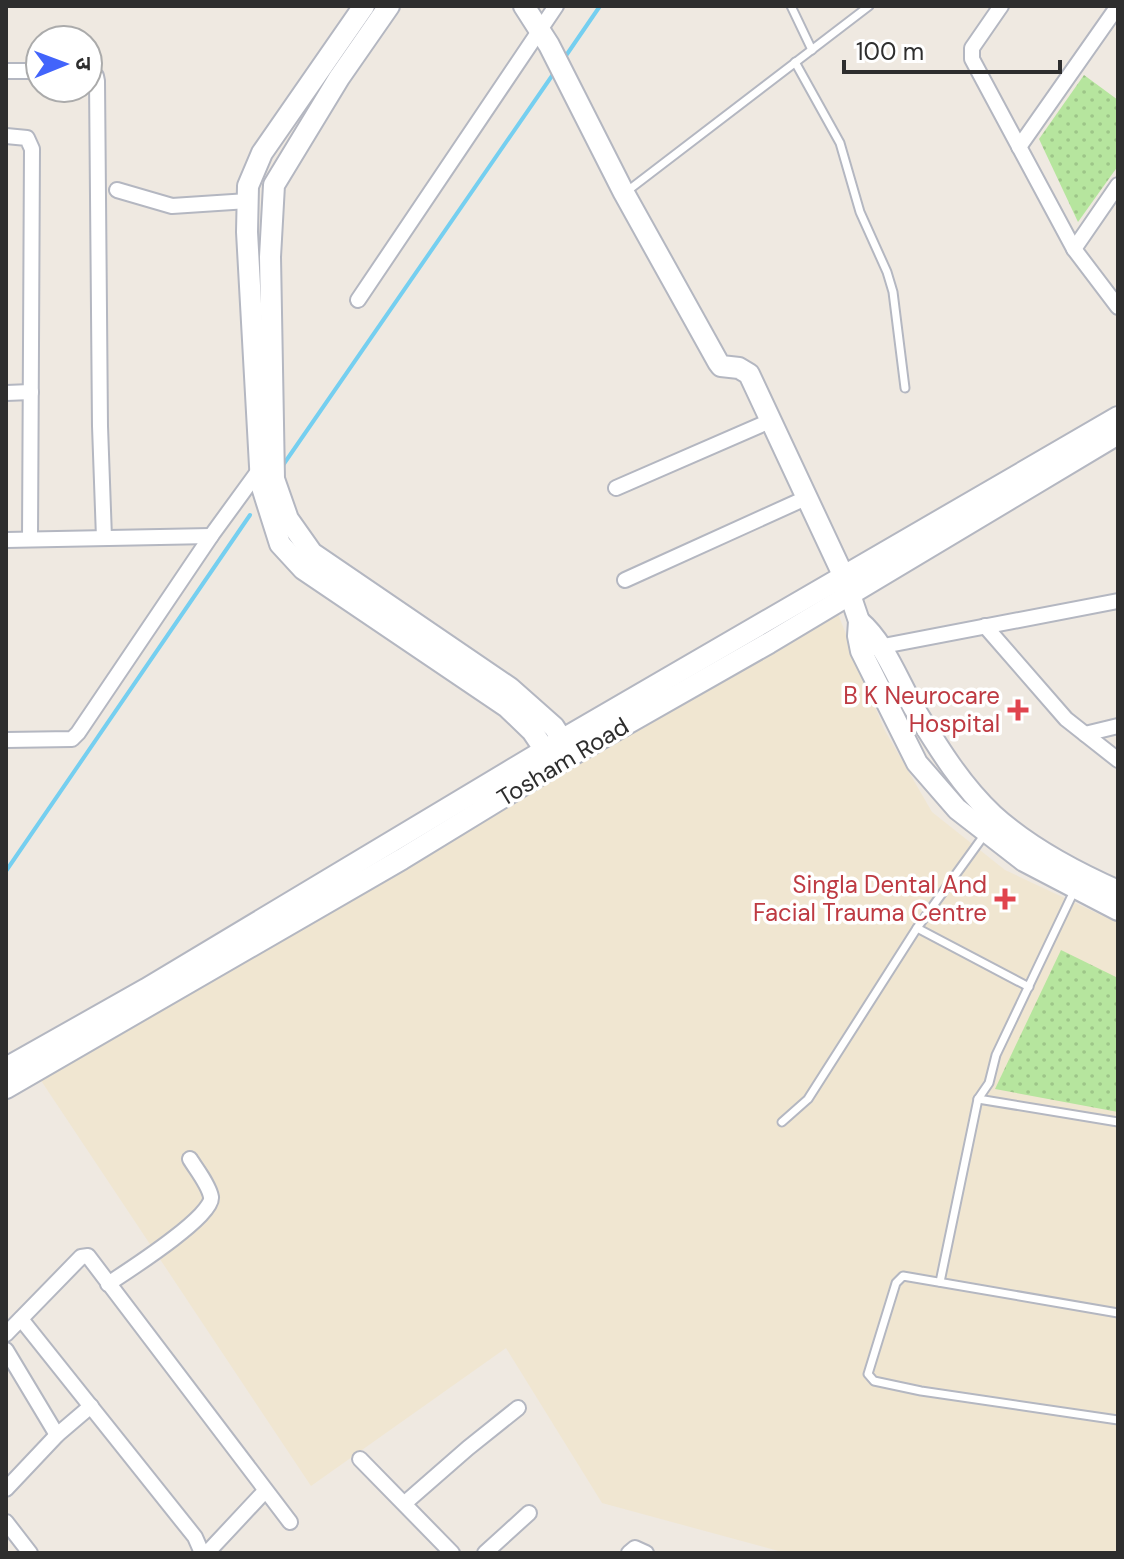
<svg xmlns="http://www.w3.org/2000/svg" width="1124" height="1559" viewBox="0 0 1124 1559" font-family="'DM Sans','Noto Sans Devanagari',sans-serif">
	<defs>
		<pattern id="park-dots" width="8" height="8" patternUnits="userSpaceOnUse" patternTransform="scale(2)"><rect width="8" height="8" fill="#b6e59e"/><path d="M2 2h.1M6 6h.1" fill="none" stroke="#9dc588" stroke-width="1.8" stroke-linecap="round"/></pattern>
	</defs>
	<rect width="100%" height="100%" fill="#efe9e1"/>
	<!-- education -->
	<path fill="#f0e6d1" d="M836,609L884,729L932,812L1005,870L1118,923V1547L1114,1553H786L602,1503L506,1348L311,1486L40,1079Z"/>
	<!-- park -->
	<g fill="url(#park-dots)">
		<path d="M1084,75L1118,100V166L1078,222L1039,139Z"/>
		<path d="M1061,950L1118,978V1112L995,1089Z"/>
	</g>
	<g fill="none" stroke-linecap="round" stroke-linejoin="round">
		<!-- stream -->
		<g stroke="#75cff0" stroke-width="4">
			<path d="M563,60L600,6"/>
			<path d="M281,468L556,70"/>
			<path d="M6,871L250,515"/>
		</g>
		<!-- lane casing -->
		<g stroke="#b4b7c1" stroke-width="11">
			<g id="lane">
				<path d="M791,6L812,50"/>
				<path d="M795,62L840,143L860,212L887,272L893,292L905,388"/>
				<path d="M626,192L869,6"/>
				<path d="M917,928L1029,987"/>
				<path d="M978,1099L1118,1122"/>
				<path d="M782,1122L808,1099L917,928L985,834"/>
				<path d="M940,1282L978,1099L989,1083L996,1055L1075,889"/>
				<path d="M1118,1313L903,1276L896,1283L868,1374L874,1381L921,1391L1118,1420"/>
			</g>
		</g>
		<!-- street casing -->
		<g stroke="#b4b7c1" stroke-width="18">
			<g id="street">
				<path d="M1001,6L972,48V59L1074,249L1118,307"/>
				<path d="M6,71H40"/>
				<path d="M88,72L96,76L97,81L100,426L104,538"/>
				<path d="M6,136L27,138L32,149L30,539"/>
				<path d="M1019,147L1118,6"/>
				<path d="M117,190L172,206L248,201"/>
				<path d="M1074,249L1118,185"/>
				<path d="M358,300L556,6"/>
				<path d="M6,393L31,392"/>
				<path d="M616,488L770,421"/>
				<path d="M6,540L211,536"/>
				<path d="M625,580L808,497"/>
				<path d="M985,626L1066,719L1118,760"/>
				<path d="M873,648L1118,601"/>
				<path d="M1085,734L1118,726"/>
				<path d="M6,740L72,739L78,733L211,536L262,466"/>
				<path d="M108,1284C126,1272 214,1216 211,1197C209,1185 196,1169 190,1159"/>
				<path d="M21,1319L195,1537L202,1553"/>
				<path d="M6,1334L81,1257L88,1256L290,1522"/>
				<path d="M6,1350L57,1435"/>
				<path d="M360,1459L452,1553"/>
				<path d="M6,1489L57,1435L91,1406"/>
				<path d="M405,1503L468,1448L518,1408"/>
				<path d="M6,1522L30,1553"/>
				<path d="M207,1553L265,1491"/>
				<path d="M485,1553L529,1513"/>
				<path d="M629,1553L635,1548L646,1553"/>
			</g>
		</g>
		<!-- secondary casing -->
		<g stroke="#b4b7c1" stroke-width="24">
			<g id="secondary">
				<path d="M364,6L262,153L248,186L247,232L261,484L280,544L303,569L507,707L532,731L553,762"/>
				<path d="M389,6L339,78L274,185L270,257L274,479L288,519L312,553L510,688L554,727L568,749"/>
				<path d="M524,6L549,45L624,193L718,362L721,366L739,368L749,374L844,577L859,621L858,636L861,651L917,763L957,809L1024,861L1118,910"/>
				<path d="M859,621C886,644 898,682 917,713C939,749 962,786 993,815C1028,847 1075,872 1118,891"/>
				<path d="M6,1068L146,989L563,739L1118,417"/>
				<path d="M6,1088L402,859L572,755L769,643L1118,434"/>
			</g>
		</g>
		<!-- lane -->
		<use href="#lane" stroke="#fff" stroke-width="7"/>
		<!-- street -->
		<use href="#street" stroke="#fff" stroke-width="14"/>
		<!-- secondary -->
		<use href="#secondary" stroke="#fff" stroke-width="20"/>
	</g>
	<!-- markers -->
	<g fill="#e0444e" stroke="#fff" stroke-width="3">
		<path d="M1014 698h8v8h8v8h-8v8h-8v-8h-8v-8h8z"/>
		<path d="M1001 887h8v8h8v8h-8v8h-8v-8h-8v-8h8z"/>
	</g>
	<g text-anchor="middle" stroke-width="7" stroke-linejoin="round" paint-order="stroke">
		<!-- health labels -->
		<g font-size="24" fill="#be3a42" stroke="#fff" text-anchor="end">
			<text x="1000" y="704">B K Neurocare<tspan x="1000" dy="28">Hospital</tspan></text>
			<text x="987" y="893">Singla Dental And<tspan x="987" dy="28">Facial Trauma Centre</tspan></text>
		</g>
		<!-- street labels -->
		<g font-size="24" fill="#2e2e2e" stroke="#fff">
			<text transform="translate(563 762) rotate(-31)" y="8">Tosham Road</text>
		</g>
	</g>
	<!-- border -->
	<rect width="1124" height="1559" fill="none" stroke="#2e2e2e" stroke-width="16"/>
	<!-- north arrow -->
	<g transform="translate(64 64) rotate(89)"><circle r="38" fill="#ffffff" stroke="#ababab" stroke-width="2"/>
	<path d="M0-6L14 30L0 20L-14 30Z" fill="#4264fb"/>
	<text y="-12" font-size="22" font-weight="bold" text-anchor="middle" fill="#2e2e2e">उ</text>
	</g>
	<!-- scale -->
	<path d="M844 60v12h216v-12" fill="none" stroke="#2e2e2e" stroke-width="4"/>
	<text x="856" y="60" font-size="24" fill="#2e2e2e" stroke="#ffffff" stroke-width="6" paint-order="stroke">100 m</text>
</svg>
